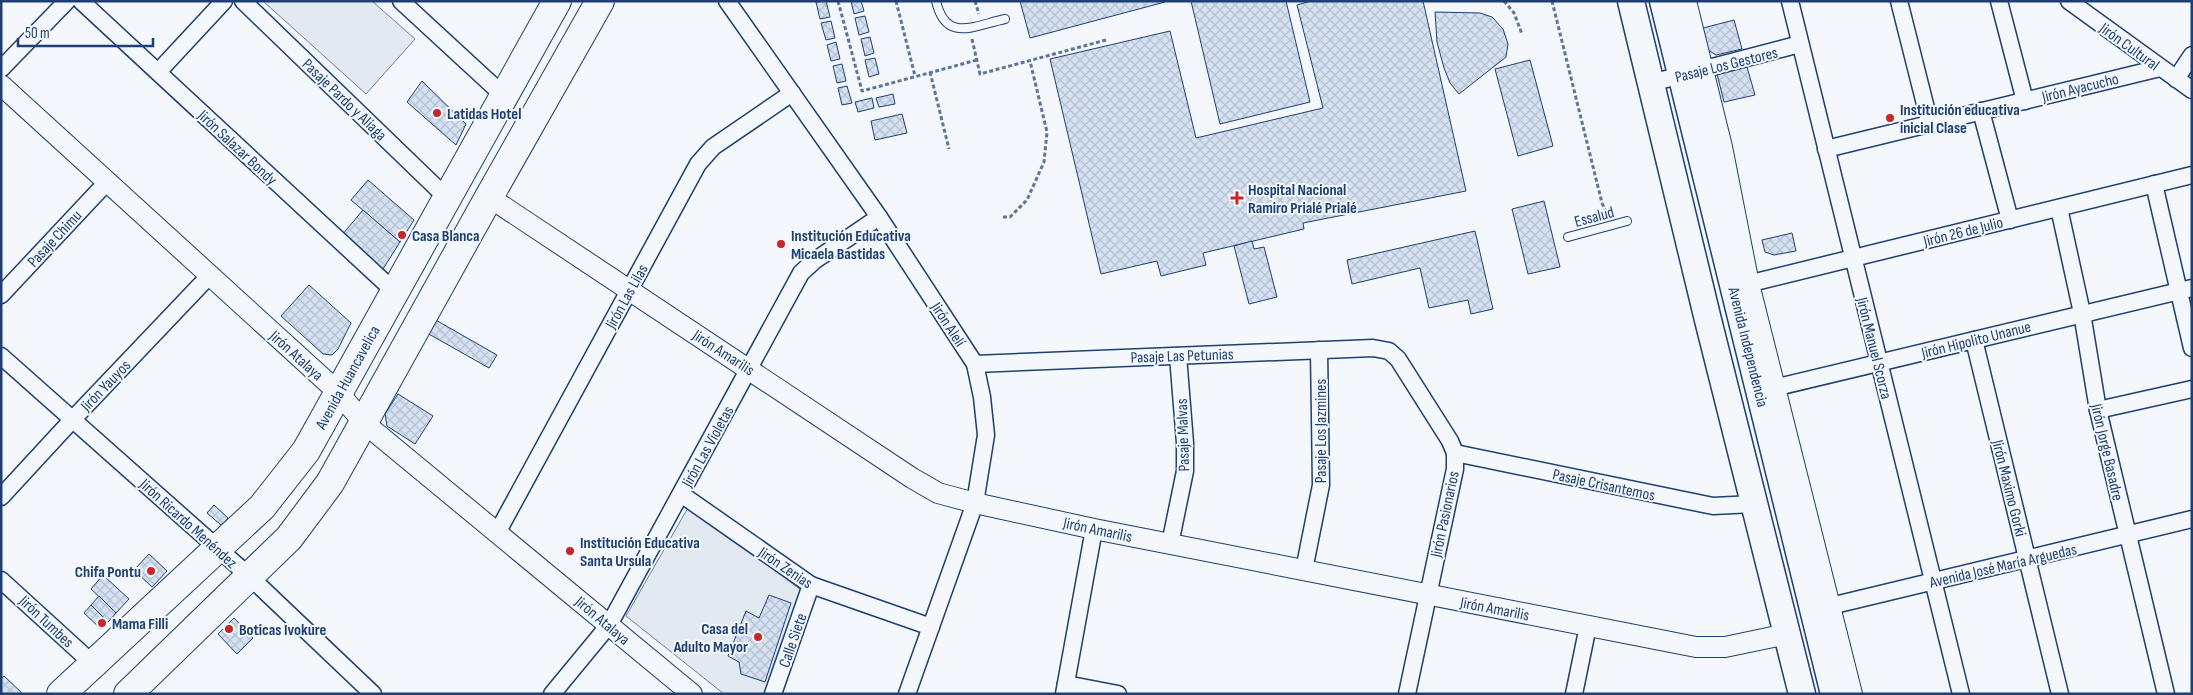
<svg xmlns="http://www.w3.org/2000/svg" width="2193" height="695" viewBox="0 0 2193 695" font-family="'Sofia Sans Condensed',sans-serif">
	<defs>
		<pattern id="building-cross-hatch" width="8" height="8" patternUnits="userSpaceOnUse" patternTransform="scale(1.25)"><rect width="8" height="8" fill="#d5e0f0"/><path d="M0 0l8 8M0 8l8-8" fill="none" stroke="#b6c1d1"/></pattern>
	</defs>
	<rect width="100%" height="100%" fill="#f4f7fb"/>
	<!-- green -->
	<g fill="#e3e9f0" stroke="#687fa3">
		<path d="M263,1H372L415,39L366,94Z"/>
		<path d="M689,506L801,590L767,694H724L626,616Z"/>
	</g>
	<!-- building -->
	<g fill="url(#building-cross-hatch)" stroke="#1d3f73">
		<path d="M826,1L830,17L820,19L816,2Z"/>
		<path d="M851,1H861L864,11L854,14Z"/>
		<path d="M1020,1H1164L1165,2L1030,38Z"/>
		<path d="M1191,1H1286L1310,102L1220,124Z"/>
		<path d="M1311,1H1423L1466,191L1303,223L1304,229L1203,253L1206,265L1161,276L1157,261L1101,274L1050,59L1170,31L1196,138L1323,108L1297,5Z"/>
		<path d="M1435,12L1480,13L1492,17L1503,29L1508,44L1506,57L1459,94L1450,83L1444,68L1437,42Z"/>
		<path d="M865,16L869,32L859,35L855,18Z"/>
		<path d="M1734,20L1742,49L1716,55L1708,50L1703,28Z"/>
		<path d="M831,21L835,38L826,40L821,23Z"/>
		<path d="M870,37L874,53L865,56L861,39Z"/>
		<path d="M836,42L840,59L831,61L827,45Z"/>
		<path d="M875,58L879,74L869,77L865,60Z"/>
		<path d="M1530,60L1553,146L1518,156L1495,69Z"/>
		<path d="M842,64L846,81L837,83L833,66Z"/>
		<path d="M1747,67L1755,95L1724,102L1717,74Z"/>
		<path d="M422,81L466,124L456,145L407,102Z"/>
		<path d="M847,86L852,103L842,105L838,88Z"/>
		<path d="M893,94L895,104L879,107L876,98Z"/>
		<path d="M872,98L874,108L858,112L855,102Z"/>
		<path d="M902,114L907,133L875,140L871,121Z"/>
		<path d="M368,180L414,220L400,242L351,200Z"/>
		<path d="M1544,201L1560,267L1528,274L1512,209Z"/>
		<path d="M363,210L400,242L383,269L342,235Z"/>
		<path d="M1475,231L1493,309L1471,314L1468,300L1429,308L1420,268L1352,284L1347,260Z"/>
		<path d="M1792,233L1796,251L1774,255L1765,252L1762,240Z"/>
		<path d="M1252,241L1254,249L1264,247L1277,297L1249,304L1234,246Z"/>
		<path d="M309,285L351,323L338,349L332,355L323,354L281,316Z"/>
		<path d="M434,319L497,355L489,368L427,333Z"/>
		<path d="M398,394L433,416L415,444L387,426L385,414Z"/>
		<path d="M214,505L228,518L222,526L207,513Z"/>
		<path d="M149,554L167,571L152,587L134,570Z"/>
		<path d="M103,575L129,599L116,613L91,589Z"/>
		<path d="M769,595L791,603L765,682L741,674L739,662L728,656L746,611L759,618Z"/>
		<path d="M99,596L116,613L108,622L91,605Z"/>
		<path d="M91,605L108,622L101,629L84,613Z"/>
		<path d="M234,618L253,638L237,654L218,634Z"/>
		<path d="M4,676L23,694H1V679Z"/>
	</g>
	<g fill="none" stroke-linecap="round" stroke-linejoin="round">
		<!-- service casing -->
		<g stroke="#1d3f73" stroke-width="10">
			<g id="service">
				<path d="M936,1C946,43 973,26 1005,19"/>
				<path d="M1568,237L1627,221"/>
			</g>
		</g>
		<!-- minor casing -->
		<g stroke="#1d3f73" stroke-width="19">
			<g id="minor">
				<path d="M81,1L395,292"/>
				<path d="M243,1L447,198"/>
				<path d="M401,1L503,95"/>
				<path d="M727,1L879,217L975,364L982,397L986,435L975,503L907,694"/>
				<path d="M1790,1L1961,694"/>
				<path d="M1899,1L1930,124"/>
				<path d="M1999,1L2025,101"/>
				<path d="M2069,1L2192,90"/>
				<path d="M1,69L67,1"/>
				<path d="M158,72L224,1"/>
				<path d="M2176,79L2192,55"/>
				<path d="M1651,83L1800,44"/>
				<path d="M1981,111L2010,220"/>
				<path d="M1826,149L2160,68"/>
				<path d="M2154,184L2192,348"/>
				<path d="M2059,208L2082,313L2098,410L2166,694"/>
				<path d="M1739,286L2192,175"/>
				<path d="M1,295L107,182"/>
				<path d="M1974,340L2060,694"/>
				<path d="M1,356L250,577L373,694"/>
				<path d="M975,364L1373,348L1389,351L1398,359L1450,441L1455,453V469L1407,694"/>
				<path d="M1765,390L2192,288"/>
				<path d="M2098,410L2192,389"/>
				<path d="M1455,453L1713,506L1754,504"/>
				<path d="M681,494L811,585L931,627"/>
				<path d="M1,497L73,419L210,275"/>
				<path d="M497,533L698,164L713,147L792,93"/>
				<path d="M1170,544L1185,471V443L1178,356"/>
				<path d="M1304,570L1321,485L1319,350"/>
				<path d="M1,580L92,663"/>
				<path d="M1818,609L2192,519"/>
				<path d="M1066,684L1118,694"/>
				<path d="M552,694L609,625L801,273L814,261L879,217"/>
				<path d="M773,694L811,585"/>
				<path d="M1064,694L1094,529"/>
				<path d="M1574,694L1588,626"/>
			</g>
		</g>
		<!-- tertiary casing -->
		<g stroke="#1d3f73" stroke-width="22">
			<g id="tertiary">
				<path d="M1686,1L1722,147L1749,284L1852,694"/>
				<path d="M1,85L339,393L363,422L692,694"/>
				<path d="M489,197L912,478L938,493L975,503L1094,529L1696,647H1725L1787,634"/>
			</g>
		</g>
		<!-- primary casing -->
		<g stroke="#1d3f73" stroke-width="29">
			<g id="primary">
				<path d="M1631,1L1708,320L1802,694"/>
				<path d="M1663,1L1834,694"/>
			</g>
		</g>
		<!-- trunk casing -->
		<g stroke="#1d3f73" stroke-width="30">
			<g id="trunk">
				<path d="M61,694L262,507L306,451L557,1"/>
				<path d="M128,694L289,538L330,483L489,197L600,1"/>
			</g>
		</g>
		<!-- path -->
		<g stroke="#5e769c" stroke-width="3" stroke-dasharray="4 2.5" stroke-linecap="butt">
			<path d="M838,1L862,91L977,60"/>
			<path d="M896,1L915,76"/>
			<path d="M975,1L979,14"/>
			<path d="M1504,1L1514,13L1522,34"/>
			<path d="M1552,1L1602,203L1607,214"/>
			<path d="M972,39L980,74L1106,40"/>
			<path d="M930,72L949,149"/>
			<path d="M1003,217H1010L1027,200L1044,162L1047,132L1030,61"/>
		</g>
		<!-- service -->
		<use href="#service" stroke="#f4f7fb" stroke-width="8"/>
		<!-- minor -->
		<use href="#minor" stroke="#f4f7fb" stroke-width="16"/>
		<!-- tertiary -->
		<use href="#tertiary" stroke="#f4f7fb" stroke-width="20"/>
		<!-- primary -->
		<use href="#primary" stroke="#f4f7fb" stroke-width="26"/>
		<!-- trunk -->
		<use href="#trunk" stroke="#f4f7fb" stroke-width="28"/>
	</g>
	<!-- markers -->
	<g fill="#c62828" stroke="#f4f7fb" stroke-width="2">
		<circle cx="437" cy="113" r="5"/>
		<circle cx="1890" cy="118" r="5"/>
		<path d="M1234.5 190.5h5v5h5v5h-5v5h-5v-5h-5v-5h5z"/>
		<circle cx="402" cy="235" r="5"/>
		<circle cx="781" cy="244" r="5"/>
		<circle cx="570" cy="551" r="5"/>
		<circle cx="151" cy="571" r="5"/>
		<circle cx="102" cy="623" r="5"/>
		<circle cx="229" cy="629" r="5"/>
		<circle cx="758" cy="637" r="5"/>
	</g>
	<g text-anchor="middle" stroke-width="4" stroke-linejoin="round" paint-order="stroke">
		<!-- street labels -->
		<g font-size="16" fill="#1d3f73" stroke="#f4f7fb">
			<text transform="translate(2130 46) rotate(36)" y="6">Jirón Cultural</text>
			<text transform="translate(1726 64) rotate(-14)" y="6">Pasaje Los Gestores</text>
			<text transform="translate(2080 87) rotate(-14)" y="6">Jirón Ayacucho</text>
			<text transform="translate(345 99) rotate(44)" y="6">Pasaje Pardo y Aliaga</text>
			<text transform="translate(238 147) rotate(43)" y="6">Jirón Salazar Bondy</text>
			<text transform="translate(1594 216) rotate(-15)" y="6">Essalud</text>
			<text transform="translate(1963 231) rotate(-14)" y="6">Jirón 26 de Julio</text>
			<text transform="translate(54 238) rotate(-47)" y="6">Pasaje Chimu</text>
			<text transform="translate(626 296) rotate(-61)" y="6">Jirón Las Lilas</text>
			<text transform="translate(949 324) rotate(57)" y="6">Jirón Alelí</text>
			<text transform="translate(1976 339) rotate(-14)" y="6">Jirón Hipolito Unanue</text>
			<text transform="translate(1749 347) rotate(76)" y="6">Avenida Independencia</text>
			<text transform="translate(1875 348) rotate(76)" y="6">Jirón Manuel Scorza</text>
			<text transform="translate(724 352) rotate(33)" y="6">Jirón Amarilis</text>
			<text transform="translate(297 355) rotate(42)" y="6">Jirón Atalaya</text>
			<text transform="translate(1182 355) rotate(-2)" y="6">Pasaje Las Petunias</text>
			<text transform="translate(347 377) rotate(-61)" y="6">Avenida Huancavelica</text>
			<text transform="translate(105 385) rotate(-46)" y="6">Jirón Yauyos</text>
			<text transform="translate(1320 431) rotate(-90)" y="6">Pasaje Los Jazmines</text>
			<text transform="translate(1182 435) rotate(-92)" y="6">Pasaje Malvas</text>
			<text transform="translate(707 446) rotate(-61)" y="6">Jirón Las Violetas</text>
			<text transform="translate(2108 452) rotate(77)" y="6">Jirón Jorge Basadre</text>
			<text transform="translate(1604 484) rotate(12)" y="6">Pasaje Crisantemos</text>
			<text transform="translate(2010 488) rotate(76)" y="6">Jirón Maximo Gorki</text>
			<text transform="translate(1444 514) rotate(-78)" y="6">Jirón Pasionarios</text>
			<text transform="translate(189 523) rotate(42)" y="6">Jirón Ricardo Menéndez</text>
			<text transform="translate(1098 529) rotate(12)" y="6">Jirón Amarilis</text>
			<text transform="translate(2003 565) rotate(-13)" y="6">Avenida José María Arguedas</text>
			<text transform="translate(786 567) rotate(34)" y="6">Jirón Zenias</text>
			<text transform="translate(1495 608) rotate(11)" y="6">Jirón Amarilis</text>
			<text transform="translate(603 620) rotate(40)" y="6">Jirón Atalaya</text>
			<text transform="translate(47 621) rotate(43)" y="6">Jirón Tumbes</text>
			<text transform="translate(792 640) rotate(-71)" y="6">Calle Siete</text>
		</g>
		<!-- poi labels -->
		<g font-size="16" font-weight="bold" fill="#1d3f73" stroke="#f4f7fb" text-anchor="start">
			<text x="1900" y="115">Institución educativa<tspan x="1900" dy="18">inicial Clase</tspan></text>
			<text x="447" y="119">Latidas Hotel</text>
			<text x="1248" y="195">Hospital Nacional<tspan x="1248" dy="18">Ramiro Prialé Prialé</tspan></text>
			<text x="412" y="241">Casa Blanca</text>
			<text x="791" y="241">Institución Educativa<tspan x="791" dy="18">Micaela Bastidas</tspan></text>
			<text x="580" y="548">Institución Educativa<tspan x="580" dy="18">Santa Ursula</tspan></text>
			<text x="141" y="577" text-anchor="end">Chifa Pontu</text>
			<text x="112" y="629">Mama Filli</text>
			<text x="748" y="634" text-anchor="end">Casa del<tspan x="748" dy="18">Adulto Mayor</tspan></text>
			<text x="239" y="635">Boticas Ivokure</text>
		</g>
	</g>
	<!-- border -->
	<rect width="2193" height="695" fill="none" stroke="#1d3f73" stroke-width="5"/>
	<!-- scale -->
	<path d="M18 38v8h135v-8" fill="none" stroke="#1d3f73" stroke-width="2.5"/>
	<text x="25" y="38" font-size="15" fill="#1d3f73" stroke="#f4f7fb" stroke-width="4" paint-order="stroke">50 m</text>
</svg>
